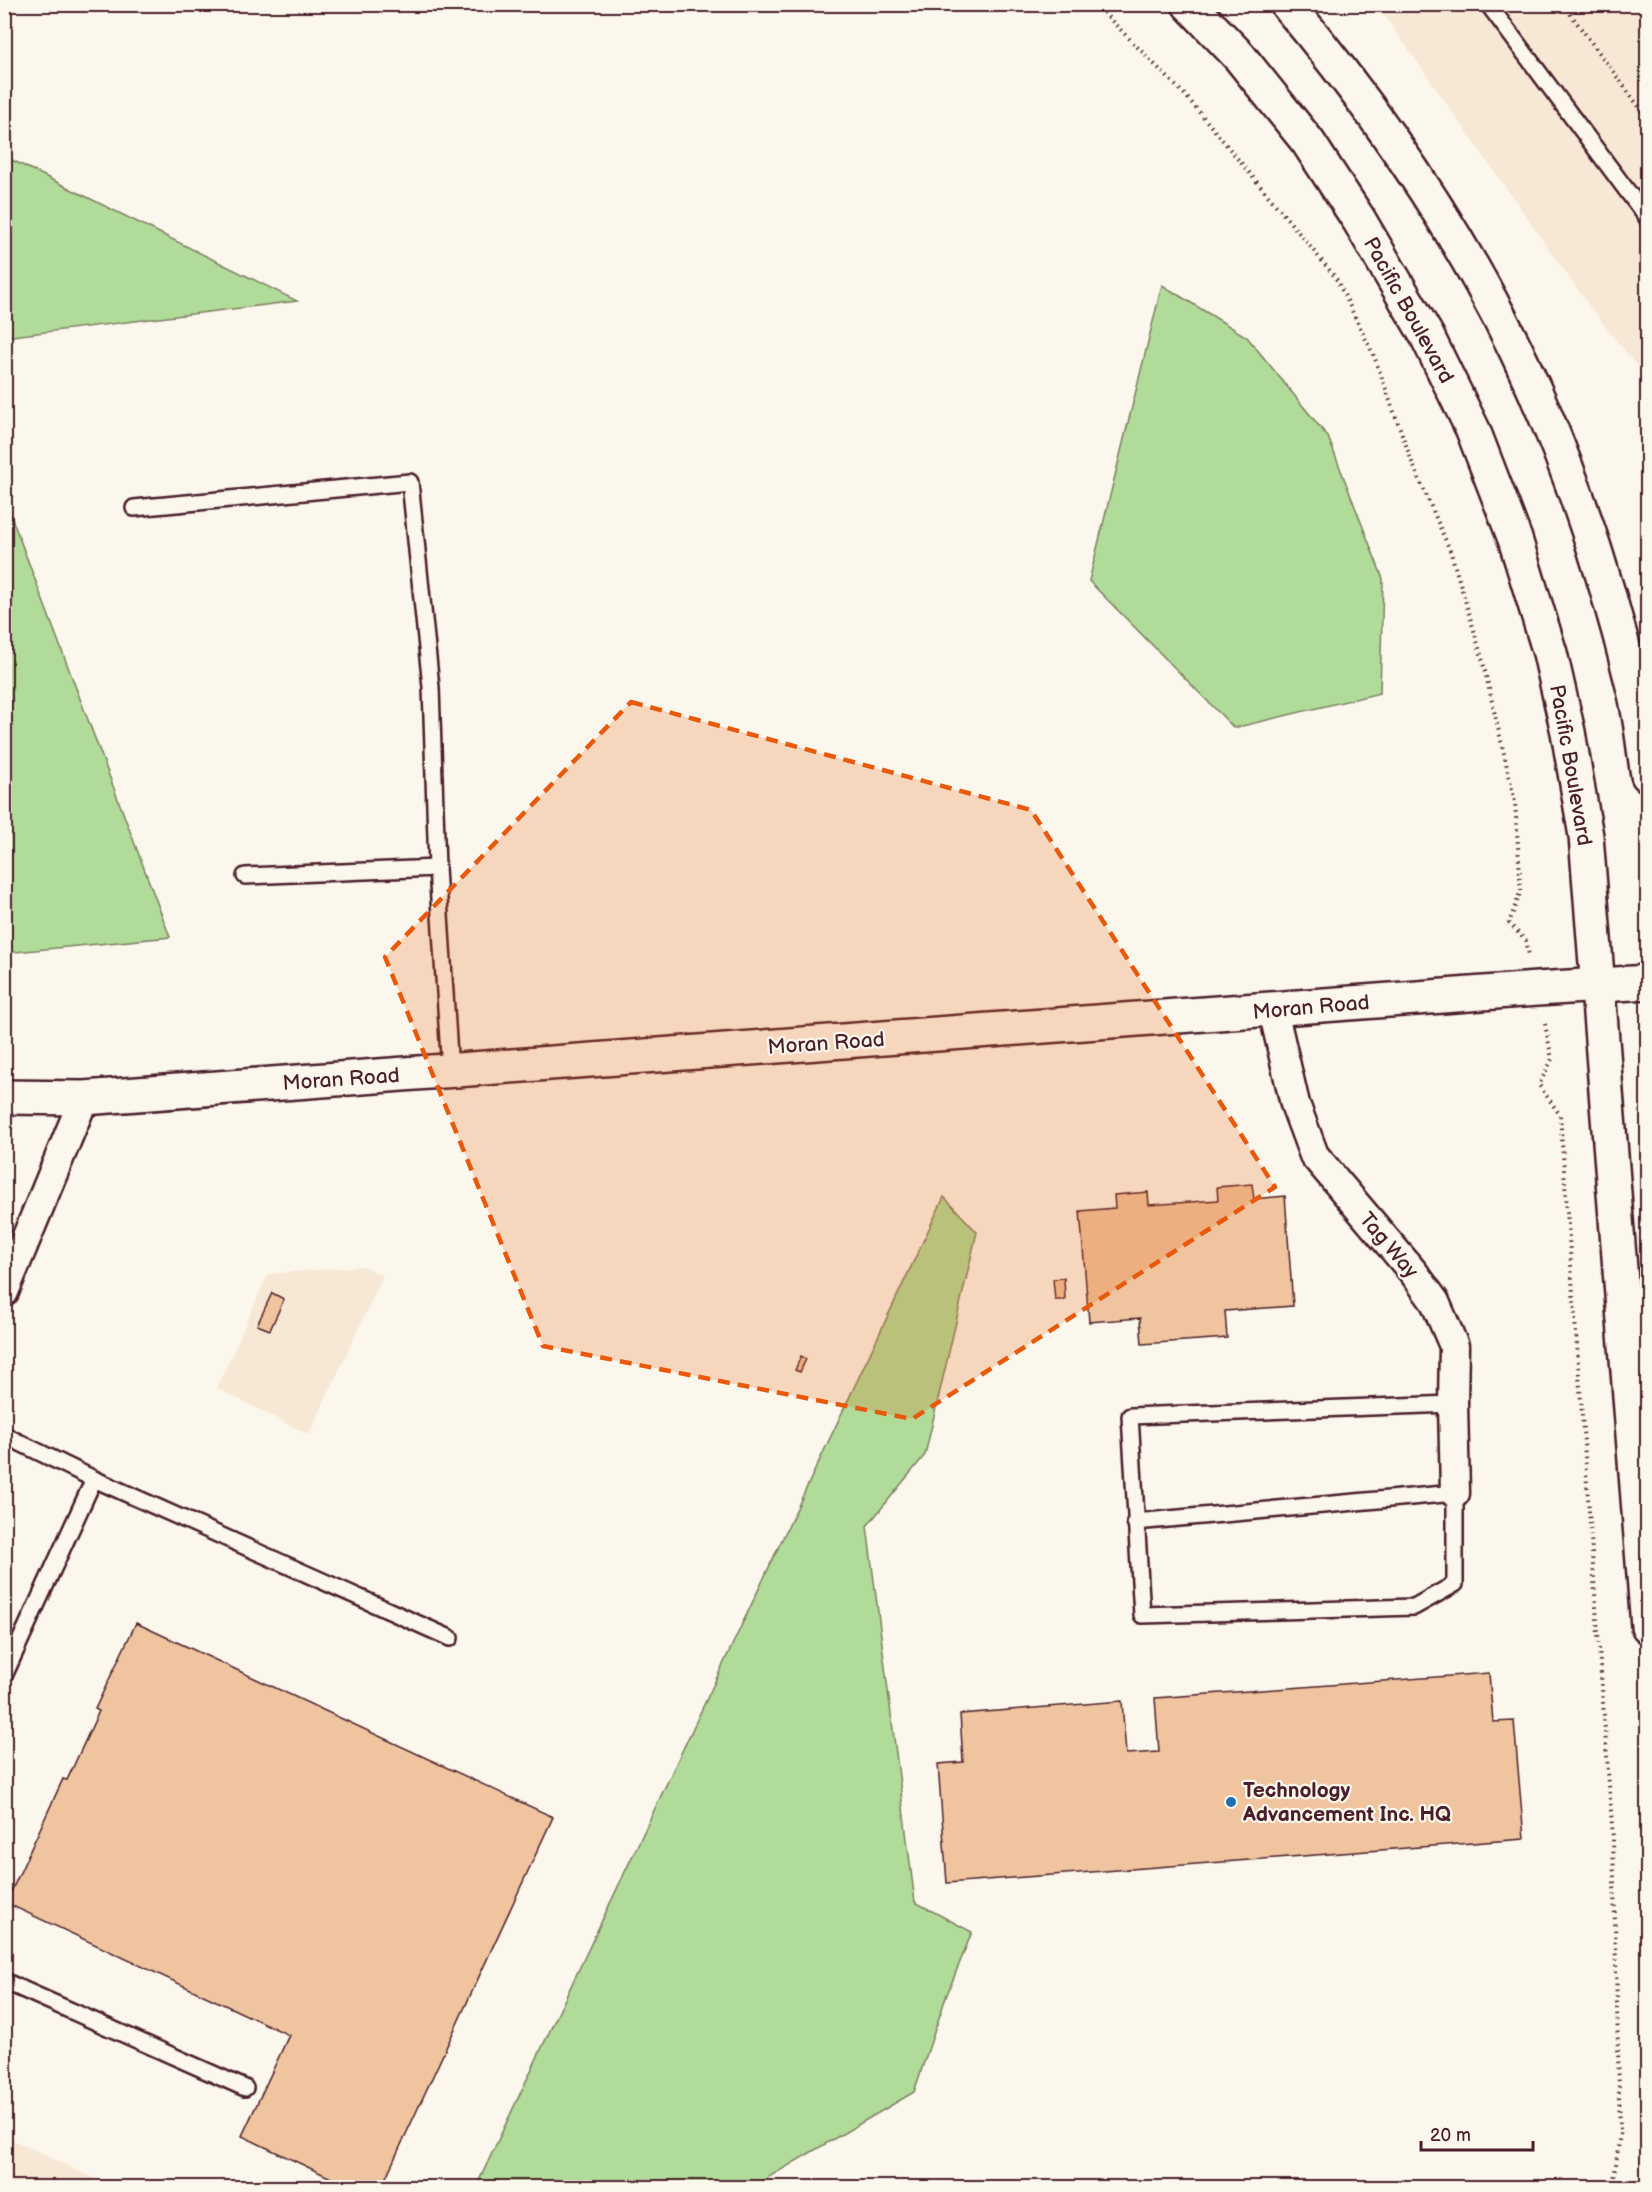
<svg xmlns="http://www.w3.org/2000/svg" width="1652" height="2192" viewBox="0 0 1652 2192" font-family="'Balsamiq Sans',sans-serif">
	<rect width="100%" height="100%" fill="#fbf7ec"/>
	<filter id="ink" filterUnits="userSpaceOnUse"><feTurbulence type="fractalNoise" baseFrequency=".0167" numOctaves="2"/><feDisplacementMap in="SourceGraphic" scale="12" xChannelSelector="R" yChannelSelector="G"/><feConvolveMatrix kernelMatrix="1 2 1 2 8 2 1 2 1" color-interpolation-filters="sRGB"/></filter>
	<g filter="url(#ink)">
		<!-- built -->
		<g fill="#f7e8d5">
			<path d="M1377,5H1647V379L1587,303Z"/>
			<path d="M363,1266L383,1276L309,1435L217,1388L268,1274Z"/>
			<path d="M5,2136L112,2187H5Z"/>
		</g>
		<!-- green -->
		<g fill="#b0db98" stroke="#7d7d62" stroke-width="1.5">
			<path d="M5,156L12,160L297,301L5,337Z"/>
			<path d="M1162,285L1247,337L1328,437L1383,579L1380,693L1234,728L1089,581Z"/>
			<path d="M5,500L170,937L5,953Z"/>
			<path d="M944,1197L977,1232L925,1455L867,1526L915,1902L972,1932L946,1997L914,2092L752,2187H476Z"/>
		</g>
		<!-- building -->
		<g fill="#efc49e" stroke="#4a1f2b" stroke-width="1.5">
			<path d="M1252,1184L1254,1199L1285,1196L1293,1306L1225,1311L1227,1338L1142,1344L1140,1318L1089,1322L1080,1211L1115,1208L1114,1195L1148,1192L1149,1205L1218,1200L1217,1187Z"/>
			<path d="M1064,1278L1065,1300H1055L1053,1279Z"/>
			<path d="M272,1293L284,1299L270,1330L257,1325Z"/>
			<path d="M801,1356L806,1359L800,1372L795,1370Z"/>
			<path d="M136,1623L553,1817L381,2188H352L242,2136L289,2035L6,1903L63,1779L67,1780L99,1711L95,1709Z"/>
			<path d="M1489,1673L1493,1722L1514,1721L1524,1839L947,1883L938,1764L963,1762L960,1714L1122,1701L1126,1754L1159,1752L1155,1698Z"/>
		</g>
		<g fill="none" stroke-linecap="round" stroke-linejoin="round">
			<!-- service casing -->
			<g stroke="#4a1f2b" stroke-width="20">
				<g id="service">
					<path d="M1488,4L1648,219"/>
					<path d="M134,508L410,482L431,687L437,868L450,1071"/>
					<path d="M245,876L437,868"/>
					<path d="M4,1435L94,1479L450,1638"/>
					<path d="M1135,1522L1455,1493V1584L1414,1607L1142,1615L1130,1416L1453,1404"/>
					<path d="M4,1676L94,1479"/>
					<path d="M4,1981L245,2088"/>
				</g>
			</g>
			<!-- minor casing -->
			<g stroke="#4a1f2b" stroke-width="33">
				<g id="minor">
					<path d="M1273,1010L1295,1104L1314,1155L1414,1273L1435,1302L1454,1346L1453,1404L1455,1493"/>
					<path d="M4,1292L84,1098"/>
				</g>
			</g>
			<!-- tertiary casing -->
			<g stroke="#4a1f2b" stroke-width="38">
				<path id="tertiary" d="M4,1097L84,1098L1537,989L1648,982"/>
			</g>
			<!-- secondary casing -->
			<g stroke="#4a1f2b" stroke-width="38">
				<g id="secondary">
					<path d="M1189,4L1239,56L1308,142L1359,220L1427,336L1473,430L1515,539L1550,653L1568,732L1586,836L1648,1626"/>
					<path d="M1287,4C1360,91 1426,184 1481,283C1551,408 1599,547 1633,686C1641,715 1643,746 1648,775"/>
				</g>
			</g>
			<!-- path -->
			<g stroke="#4a1f2b" stroke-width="4" stroke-dasharray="1.5 4.5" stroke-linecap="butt">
				<path d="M1095,4L1186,96L1336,278L1374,356L1412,462L1451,553L1482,658L1515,802L1521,890L1509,923L1526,941L1529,955"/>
				<path d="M1563,4L1648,119"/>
				<path d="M1545,1024L1552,1059L1539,1085L1560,1115L1613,1839L1620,2133L1613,2188"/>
			</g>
			<!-- service -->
			<use href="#service" stroke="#fbf7ec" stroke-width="15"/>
			<!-- minor -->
			<use href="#minor" stroke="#fbf7ec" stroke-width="28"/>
			<!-- tertiary -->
			<use href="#tertiary" stroke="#fbf7ec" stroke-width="33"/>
			<!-- secondary -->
			<use href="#secondary" stroke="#fbf7ec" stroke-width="33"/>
		</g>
	</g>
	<!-- marked area -->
	<path fill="#e8590c" fill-opacity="0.2" stroke="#e8590c" stroke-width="4.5" stroke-dasharray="12 8" stroke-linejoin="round" d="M631,702L1031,810L1275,1187L912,1419L543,1346L385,957Z"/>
	<!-- markers -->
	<circle fill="#1f6fb2" stroke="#fbf7ec" stroke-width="2" cx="1231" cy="1802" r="6"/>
	<g text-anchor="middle" stroke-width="4.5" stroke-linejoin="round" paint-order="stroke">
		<!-- street labels -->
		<g font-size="21" fill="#4a1f2b" stroke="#fbf7ec">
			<text transform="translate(1409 310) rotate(61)" y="7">Pacific Boulevard</text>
			<text transform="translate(1571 765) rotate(80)" y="7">Pacific Boulevard</text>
			<text transform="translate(1311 1007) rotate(-5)" y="7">Moran Road</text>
			<text transform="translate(826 1043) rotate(-4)" y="7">Moran Road</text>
			<text transform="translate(341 1079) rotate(-4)" y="7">Moran Road</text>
			<text transform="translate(1389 1245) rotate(50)" y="7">Tag Way</text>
		</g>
		<!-- poi labels -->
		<g font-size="21" font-weight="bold" fill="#4a1f2b" stroke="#fbf7ec" text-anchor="start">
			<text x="1243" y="1797">Technology<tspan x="1243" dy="24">Advancement Inc. HQ</tspan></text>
		</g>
	</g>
	<!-- margin -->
	<rect width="1652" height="2192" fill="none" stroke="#fbf7ec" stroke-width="24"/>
	<rect x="12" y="12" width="1628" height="2168" fill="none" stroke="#4a1f2b" stroke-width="2" filter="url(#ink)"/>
	<!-- scale -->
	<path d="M1421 2141v9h112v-9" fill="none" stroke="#4a1f2b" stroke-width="3"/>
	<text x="1430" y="2141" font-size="18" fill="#4a1f2b" stroke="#fbf7ec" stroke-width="4.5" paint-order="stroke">20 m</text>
</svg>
